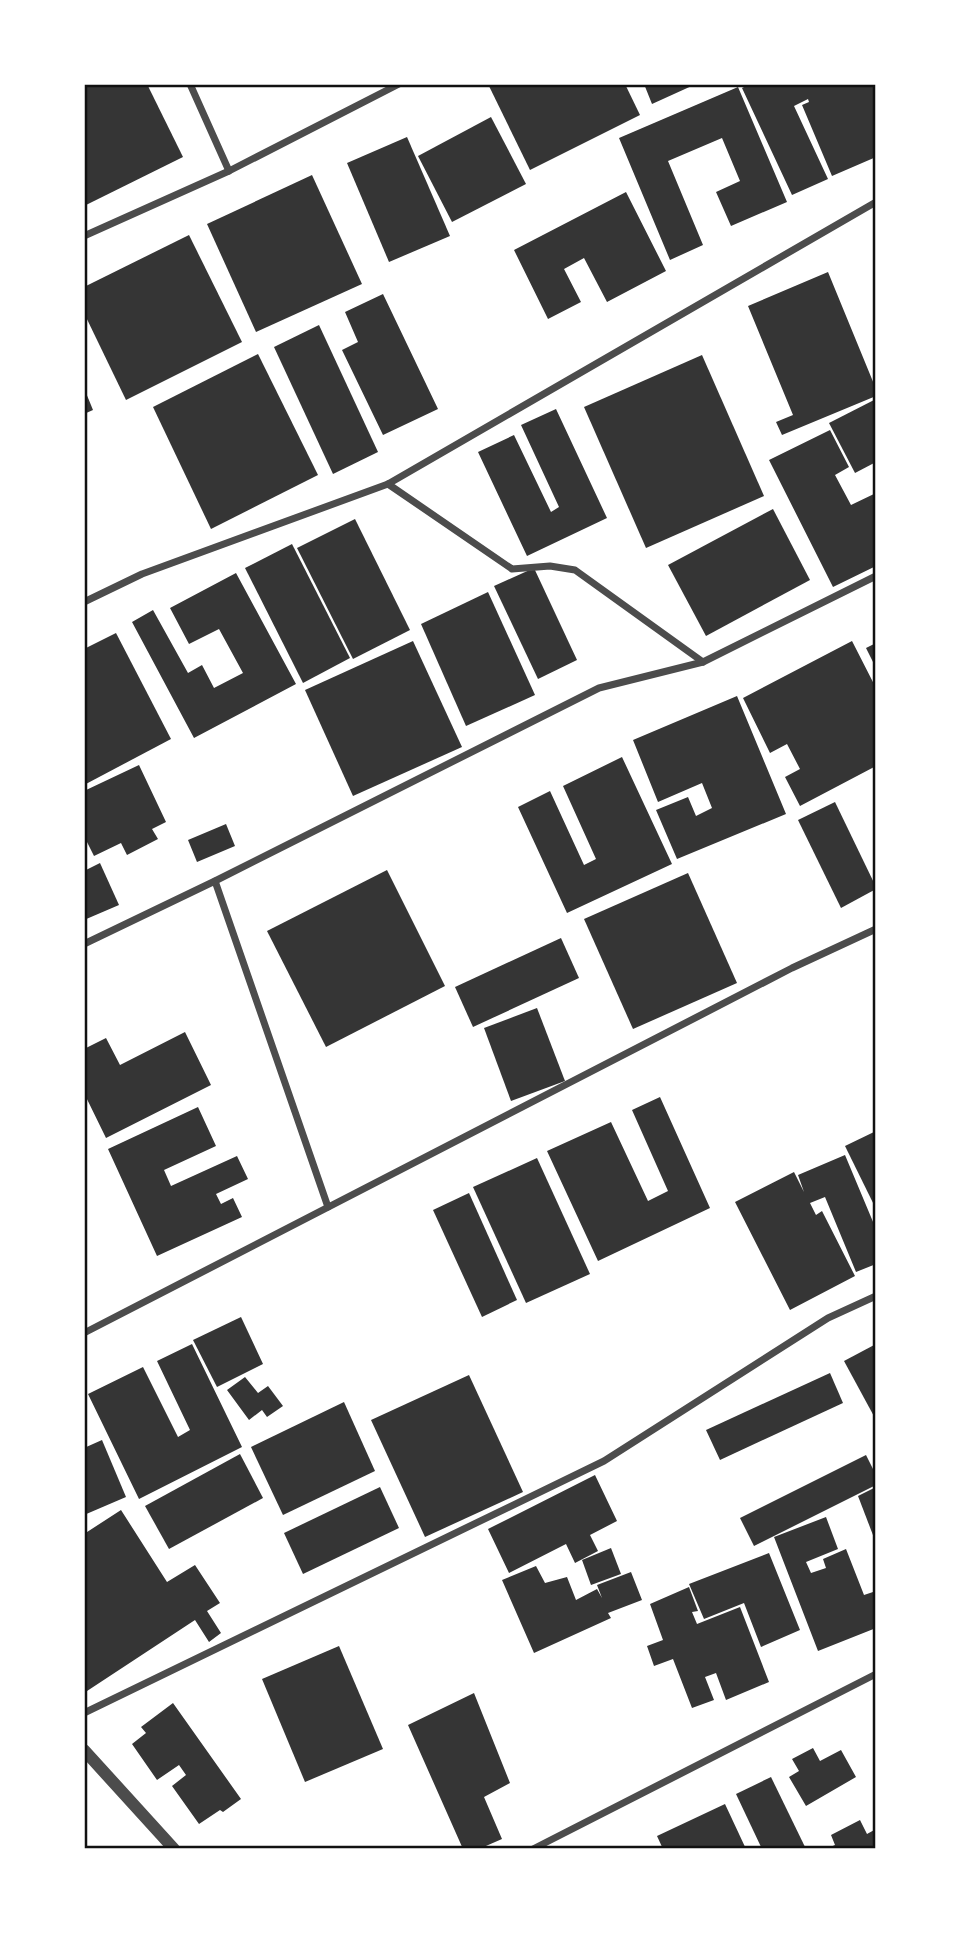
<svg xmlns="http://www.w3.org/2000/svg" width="960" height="1933" viewBox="0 0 960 1933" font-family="Mulish,sans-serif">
	<rect width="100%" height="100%" fill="#fff"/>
	<!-- building -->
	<g fill="#353535">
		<path d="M84,84H147L183,157L84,206Z"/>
		<path d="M488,84H625L640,115L530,170Z"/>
		<path d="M644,84H696L652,104Z"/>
		<path d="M750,84H876V157L832,176L802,105L809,102L808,99L794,106L828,179L792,195L742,88Z"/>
		<path d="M738,87L787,202L731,226L716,192L740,181L722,138L668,161L703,245L670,260L619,138Z"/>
		<path d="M491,117L526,184L452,222L418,156Z"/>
		<path d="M407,137L450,236L389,262L347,163Z"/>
		<path d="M312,175L362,284L256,332L207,224Z"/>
		<path d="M626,192L666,271L607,302L584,258L564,269L581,302L548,319L514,250Z"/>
		<path d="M189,235L242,342L126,400L84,313V287Z"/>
		<path d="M828,272L876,389V396L782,435L776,422L793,415L748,306Z"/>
		<path d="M383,294L438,409L383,435L342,350L358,342L345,312Z"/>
		<path d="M319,325L378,452L333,474L274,347Z"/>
		<path d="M258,354L318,475L211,529L153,407Z"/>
		<path d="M702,355L764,496L646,548L584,407Z"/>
		<path d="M84,388L93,410L84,414Z"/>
		<path d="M876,399V462L855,473L829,423Z"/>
		<path d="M556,409L607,518L527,556L478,452L514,435L551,512L559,507L521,425Z"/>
		<path d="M830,430L849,467L835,475L851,505L876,493V566L833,587L769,460Z"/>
		<path d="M773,509L810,580L706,636L668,565Z"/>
		<path d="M355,519L410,630L353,659L297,548Z"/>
		<path d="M292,544L350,658L303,683L245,568Z"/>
		<path d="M534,568L577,660L538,679L494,586Z"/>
		<path d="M236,573L296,684L194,738L132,622L153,610L188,673L202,665L214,688L243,673L219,629L189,644L170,608Z"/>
		<path d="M488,592L535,695L466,726L421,624Z"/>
		<path d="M116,633L171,739L84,785V649Z"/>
		<path d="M413,641L462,747L353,796L305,690Z"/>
		<path d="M852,641L876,688V766L800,806L785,777L800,769L787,744L770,753L743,698Z"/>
		<path d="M876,643V668L866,648Z"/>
		<path d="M737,696L786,814L677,859L656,810L688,797L696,816L712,808L702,783L658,802L633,740Z"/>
		<path d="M622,757L672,864L567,913L518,807L550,791L584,865L596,859L563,786Z"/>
		<path d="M139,765L166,822L152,829L158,839L127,855L121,843L94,856L84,836V791Z"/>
		<path d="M835,802L876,887V889L841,908L798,820Z"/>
		<path d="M226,824L235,846L197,862L188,840Z"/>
		<path d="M100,863L119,905L84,920V871Z"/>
		<path d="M387,870L445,986L326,1047L267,931Z"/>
		<path d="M688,873L737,983L633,1029L584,919Z"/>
		<path d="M561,938L579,978L473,1027L455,987Z"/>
		<path d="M537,1008L565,1081L511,1101L484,1028Z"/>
		<path d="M185,1032L211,1085L106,1138L84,1093V1049L106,1038L120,1065Z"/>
		<path d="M660,1097L710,1208L598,1261L547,1151L611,1122L648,1201L668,1191L632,1110Z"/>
		<path d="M198,1107L216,1146L164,1170L171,1186L237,1156L248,1179L216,1194L221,1204L233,1198L242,1217L157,1256L108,1149Z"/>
		<path d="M876,1131V1209L845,1146Z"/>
		<path d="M845,1155L876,1229V1264L856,1272L825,1197L810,1203L816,1215L822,1211L855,1276L790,1310L735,1202L794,1172L804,1192L798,1175Z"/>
		<path d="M537,1158L590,1274L526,1303L473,1187Z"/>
		<path d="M469,1193L517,1300L482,1317L433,1210Z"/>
		<path d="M241,1317L263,1364L217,1387L193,1340Z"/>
		<path d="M192,1344L242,1447L139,1499L88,1394L143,1367L178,1437L190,1430L157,1361Z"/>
		<path d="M876,1344V1420L844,1361Z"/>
		<path d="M830,1373L843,1403L720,1460L706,1430Z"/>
		<path d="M469,1375L523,1492L425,1537L371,1420Z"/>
		<path d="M245,1377L258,1393L268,1386L283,1406L267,1417L262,1410L249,1420L227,1390Z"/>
		<path d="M344,1402L375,1471L283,1515L251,1447Z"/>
		<path d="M102,1440L126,1497L84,1515V1448Z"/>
		<path d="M240,1454L263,1498L169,1549L145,1506Z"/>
		<path d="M866,1455L876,1475V1485L754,1546L740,1518Z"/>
		<path d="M595,1475L617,1521L590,1535L598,1551L575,1563L566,1544L509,1573L488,1529Z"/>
		<path d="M380,1487L399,1528L303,1574L284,1533Z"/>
		<path d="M876,1487V1543L858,1496Z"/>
		<path d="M121,1510L167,1582L195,1565L220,1603L207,1611L221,1633L209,1642L195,1620L84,1693V1534Z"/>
		<path d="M826,1517L838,1549L806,1562L811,1573L826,1568L823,1559L846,1549L864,1595L876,1591V1628L818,1651L774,1537Z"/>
		<path d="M611,1548L621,1574L591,1585L582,1560Z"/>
		<path d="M769,1553L800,1630L761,1647L744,1603L704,1619L689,1584Z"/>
		<path d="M536,1566L545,1583L567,1577L576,1600L597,1589L602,1598L597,1585L631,1572L642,1600L608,1613L611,1618L534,1653L502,1580Z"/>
		<path d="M689,1587L698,1611L692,1612L697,1624L740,1607L769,1682L726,1700L716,1673L705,1677L714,1700L692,1708L673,1659L654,1666L647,1646L663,1640L650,1604Z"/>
		<path d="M339,1646L383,1749L305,1782L262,1679Z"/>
		<path d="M474,1693L510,1783L484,1797L502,1839L479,1849H463L408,1725Z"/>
		<path d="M173,1703L241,1799L223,1812L220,1810L199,1824L172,1786L186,1775L179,1765L157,1780L132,1744L146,1733L141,1727Z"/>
		<path d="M813,1748L820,1761L841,1750L856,1777L806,1806L789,1777L799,1771L792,1759Z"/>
		<path d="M771,1777L806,1849H762L736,1794Z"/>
		<path d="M725,1804L746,1849H663L657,1836Z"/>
		<path d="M860,1820L867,1834L876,1829V1849H826L835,1845L831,1835Z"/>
	</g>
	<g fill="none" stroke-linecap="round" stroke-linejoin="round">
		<!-- minor -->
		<g stroke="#4c4c4c" stroke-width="7">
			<path d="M190,84L229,171"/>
			<path d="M84,236L229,171L399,84"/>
			<path d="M388,484L512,569L550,566L575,570L703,662"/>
			<path d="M84,602L142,574L388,484L876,202"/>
			<path d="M215,881L328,1207"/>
			<path d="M84,944L215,881L599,688L703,662L876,576"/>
			<path d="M84,1333L792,968L876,929"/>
			<path d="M84,1713L604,1461L828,1318L876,1296"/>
			<path d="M533,1849L876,1674"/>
		</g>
		<!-- tertiary -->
		<path stroke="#4c4c4c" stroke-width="12" d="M84,1750L174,1849"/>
	</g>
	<!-- border -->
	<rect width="960" height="1933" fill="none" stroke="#ffffff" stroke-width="172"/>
	<rect x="86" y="86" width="788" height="1761" fill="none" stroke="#111" stroke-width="2.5"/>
</svg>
